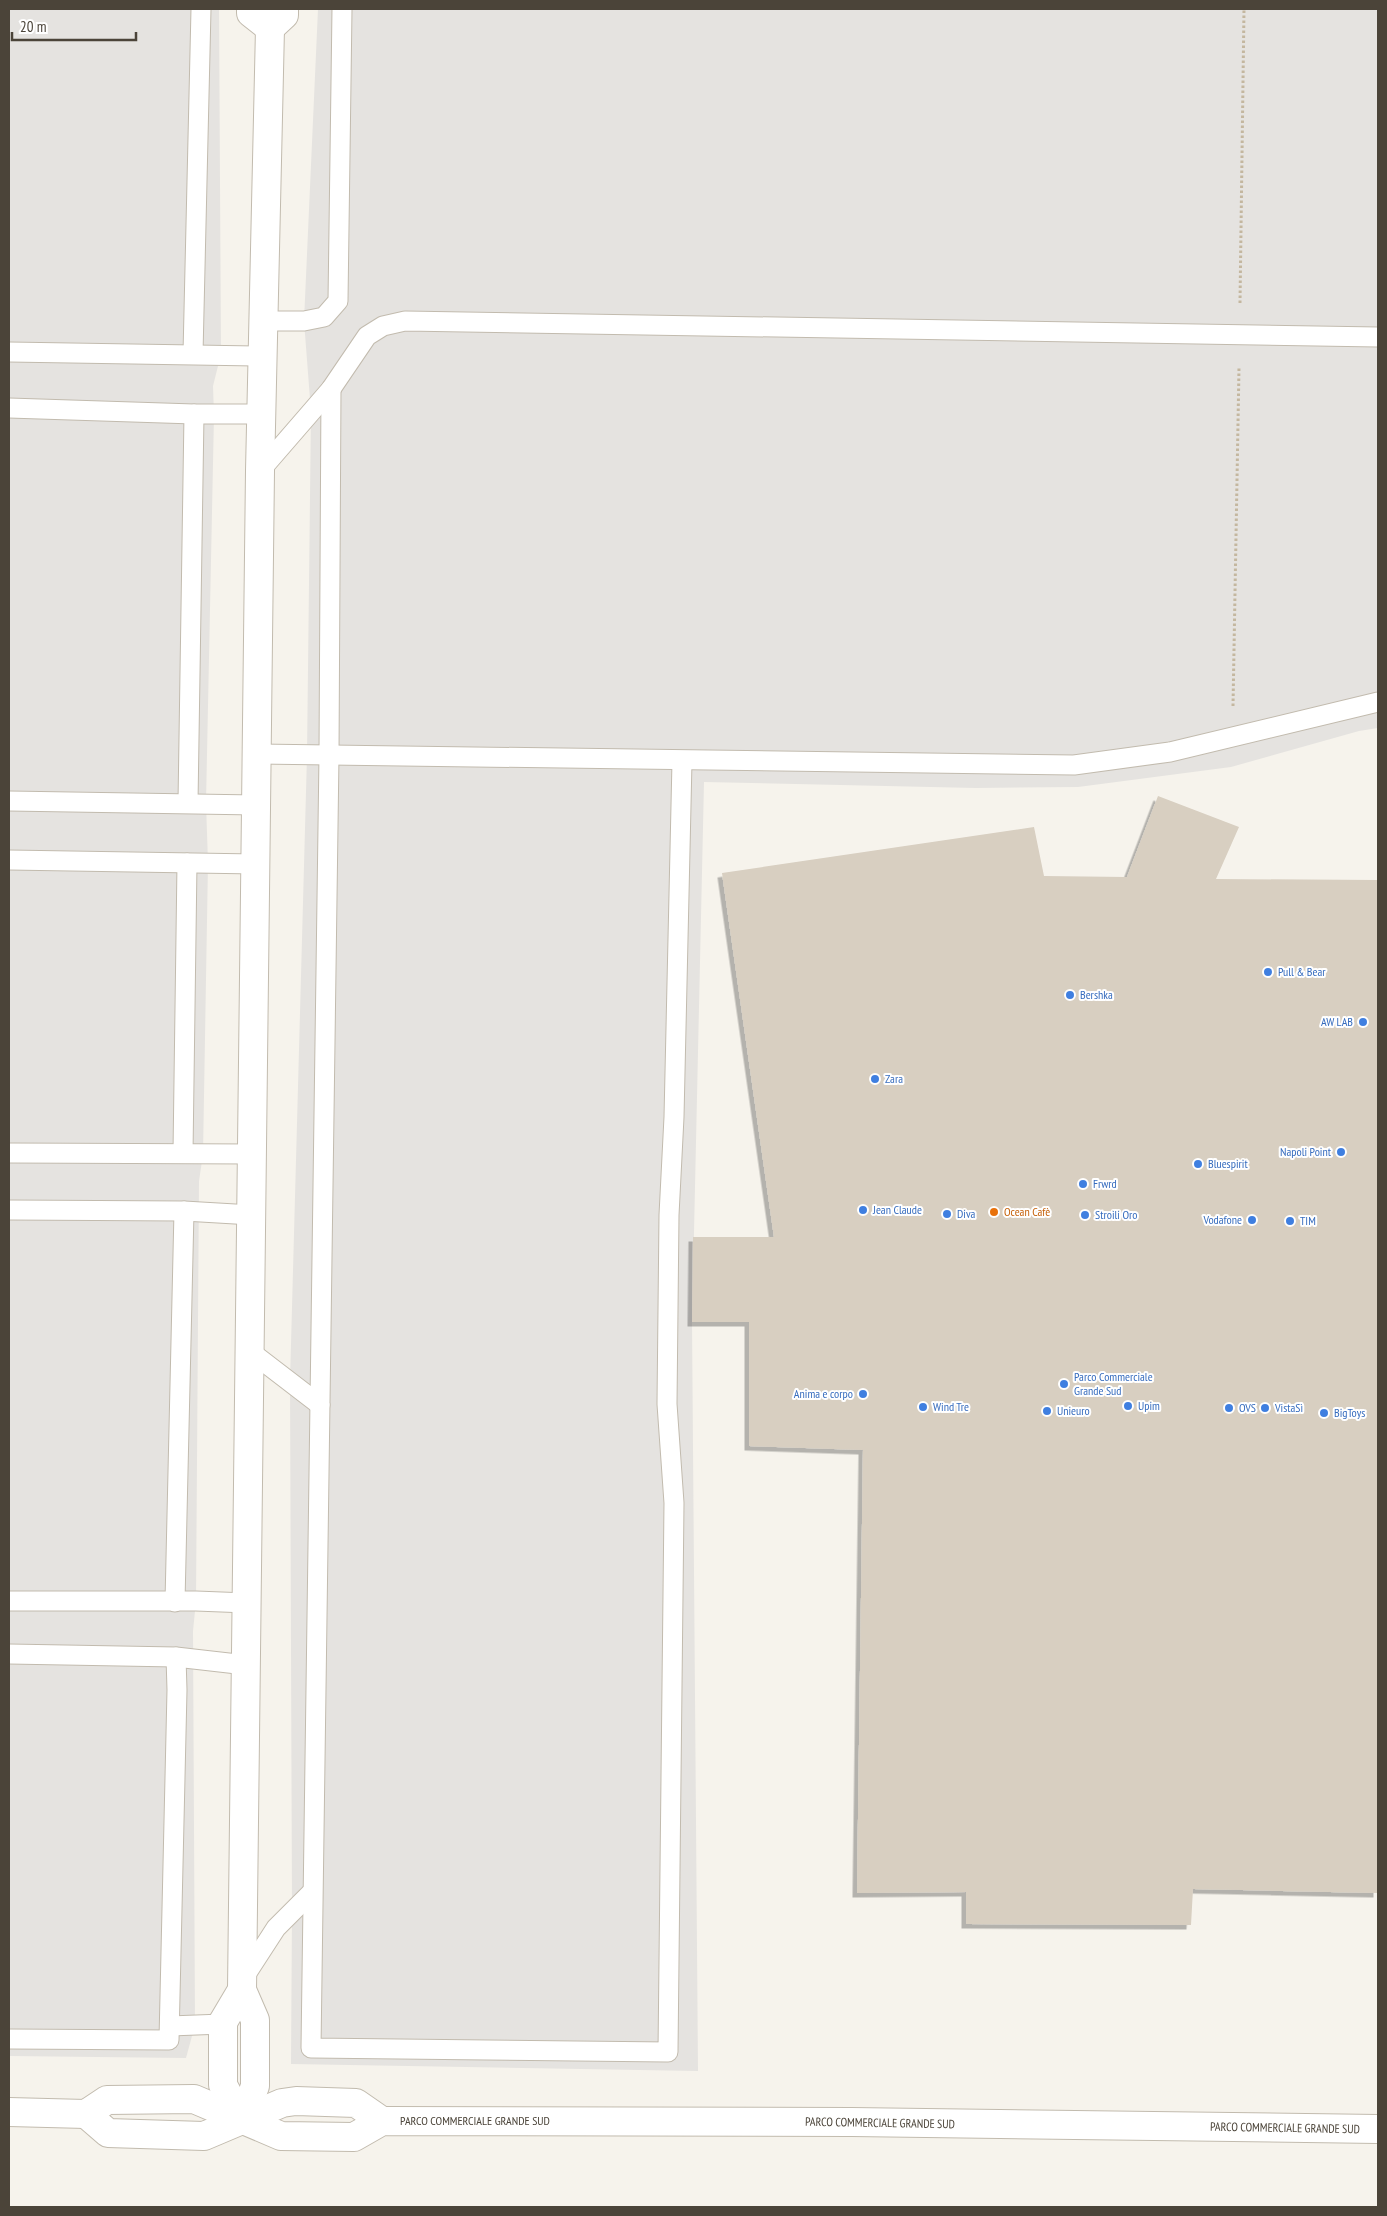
<svg xmlns="http://www.w3.org/2000/svg" width="1387" height="2216" viewBox="0 0 1387 2216" font-family="'PT Sans Narrow',sans-serif">
	<defs>
		<filter id="shadow"><feDropShadow dx="-4.5" dy="4.5" stdDeviation="0" flood-color="#0004"/></filter>
	</defs>
	<rect width="100%" height="100%" fill="#f6f3ec"/>
	<!-- parking -->
	<g fill="#e5e3e0">
		<path d="M9,9H219L221,354L213,386L214,415L206,803L208,863L203,1154L199,1181L196,1601L193,1631L195,2025L186,2058L9,2056Z"/>
		<path d="M318,9H1378V728L1359,731L1231,767L1078,787L976,788L704,782L692,1322L698,2071L291,2064L292,1911L290,1381L307,755L311,412L304,321Z"/>
	</g>
	<!-- building -->
	<path fill="#d8cfc1" filter="url(#shadow)" d="M1158,796L1239,827L1216,879L1378,880V1893L1193,1889L1191,1925L966,1924V1892L857,1893L863,1450L749,1446V1322H692L693,1237H774L722,873L1034,827L1044,876L1127,877Z"/>
	<g fill="none" stroke-linecap="round" stroke-linejoin="round">
		<!-- service casing -->
		<g stroke="#c2bbae" stroke-width="21">
			<g id="service">
				<path d="M264,321H304L324,317L338,301L342,9"/>
				<path d="M9,352L263,356"/>
				<path d="M193,354L201,9"/>
				<path d="M331,389L329,755L311,2048L668,2052L674,1503L667,1404L669,1215L674,1117L682,761"/>
				<path d="M9,408L194,414H261"/>
				<path d="M260,471L331,389L367,336L383,326L405,321L1378,337"/>
				<path d="M258,754L1074,765L1170,752L1378,702"/>
				<path d="M9,801L257,805"/>
				<path d="M188,803L194,414"/>
				<path d="M9,860L257,864"/>
				<path d="M9,1153L253,1154"/>
				<path d="M183,1153L187,863"/>
				<path d="M9,1210L184,1211L252,1215"/>
				<path d="M251,1352L320,1405"/>
				<path d="M9,1601H196L247,1603"/>
				<path d="M175,1602L184,1211"/>
				<path d="M9,1654L176,1657L246,1665"/>
				<path d="M243,1979L276,1928L312,1892"/>
				<path d="M170,2026L223,2024"/>
				<path d="M9,2039L169,2040L177,1690L176,1657"/>
			</g>
		</g>
		<!-- minor casing -->
		<g stroke="#c2bbae" stroke-width="30">
			<g id="minor">
				<path d="M251,9V13L270,28"/>
				<path d="M270,28L284,15V9"/>
				<path d="M242,1990L223,2022V2085L242,2121"/>
				<path d="M9,2112L86,2114L107,2100L194,2099L281,2136L354,2137L382,2121L852,2122L1378,2129"/>
				<path d="M86,2114L108,2133L204,2136L282,2103L296,2101L356,2103L382,2121"/>
				<path d="M242,2121L255,2086V2020L242,1990L260,471L270,28"/>
			</g>
		</g>
		<!-- path -->
		<g stroke="#c4b79f" stroke-width="3" stroke-dasharray="2.5 2.5" stroke-linecap="butt">
			<path d="M1240,303L1244,9"/>
			<path d="M1233,706L1239,367"/>
		</g>
		<!-- service -->
		<use href="#service" stroke="#fff" stroke-width="19"/>
		<!-- minor -->
		<use href="#minor" stroke="#fff" stroke-width="28"/>
	</g>
	<!-- markers -->
	<g fill="#3f7fe0" stroke="#fff" stroke-width="2">
		<circle cx="1268" cy="972" r="5"/>
		<circle cx="1070" cy="995" r="5"/>
		<circle cx="1363" cy="1022" r="5"/>
		<circle cx="875" cy="1079" r="5"/>
		<circle cx="1341" cy="1152" r="5"/>
		<circle cx="1198" cy="1164" r="5"/>
		<circle cx="1083" cy="1184" r="5"/>
		<circle cx="863" cy="1210" r="5"/>
		<circle cx="947" cy="1214" r="5"/>
		<circle cx="1085" cy="1215" r="5"/>
		<circle cx="1252" cy="1220" r="5"/>
		<circle cx="1290" cy="1221" r="5"/>
		<circle cx="1064" cy="1384" r="5"/>
		<circle cx="863" cy="1394" r="5"/>
		<circle cx="1128" cy="1406" r="5"/>
		<circle cx="923" cy="1407" r="5"/>
		<circle cx="1229" cy="1408" r="5"/>
		<circle cx="1265" cy="1408" r="5"/>
		<circle cx="1047" cy="1411" r="5"/>
		<circle cx="1324" cy="1413" r="5"/>
	</g>
	<circle fill="#e8710a" stroke="#fff" stroke-width="2" cx="994" cy="1212" r="5"/>
	<g text-anchor="middle" stroke-width="4" stroke-linejoin="round" paint-order="stroke">
		<!-- shop labels -->
		<g font-size="12" fill="#366cbe" stroke="#fff" text-anchor="start">
			<text x="1278" y="976">Pull &amp; Bear</text>
			<text x="1080" y="999">Bershka</text>
			<text x="1353" y="1026" text-anchor="end">AW LAB</text>
			<text x="885" y="1083">Zara</text>
			<text x="1331" y="1156" text-anchor="end">Napoli Point</text>
			<text x="1208" y="1168">Bluespirit</text>
			<text x="1093" y="1188">Frwrd</text>
			<text x="873" y="1214">Jean Claude</text>
			<text x="957" y="1218">Diva</text>
			<text x="1095" y="1219">Stroili Oro</text>
			<text x="1242" y="1224" text-anchor="end">Vodafone</text>
			<text x="1300" y="1225">TIM</text>
			<text x="1074" y="1381">Parco Commerciale<tspan x="1074" dy="14">Grande Sud</tspan></text>
			<text x="853" y="1398" text-anchor="end">Anima e corpo</text>
			<text x="1138" y="1410">Upim</text>
			<text x="933" y="1411">Wind Tre</text>
			<text x="1239" y="1412">OVS</text>
			<text x="1275" y="1412">VistaSì</text>
			<text x="1057" y="1415">Unieuro</text>
			<text x="1334" y="1417">BigToys</text>
		</g>
		<!-- food labels -->
		<g font-size="12" fill="#c56008" stroke="#fff" text-anchor="start">
			<text x="1004" y="1216">Ocean Cafè</text>
		</g>
		<!-- street labels -->
		<g font-size="12" fill="#4b4439" stroke="#fff">
			<text x="475" y="2125">PARCO COMMERCIALE GRANDE SUD</text>
			<text transform="translate(880 2123) rotate(1)" y="4">PARCO COMMERCIALE GRANDE SUD</text>
			<text transform="translate(1285 2128) rotate(1)" y="4">PARCO COMMERCIALE GRANDE SUD</text>
		</g>
	</g>
	<!-- border -->
	<rect width="1387" height="2216" fill="none" stroke="#4b4439" stroke-width="20"/>
	<!-- scale -->
	<path d="M12 32v8h124v-8" fill="none" stroke="#4b4439" stroke-width="2.5"/>
	<text x="20" y="32" font-size="15" fill="#4b4439" stroke="#ffffff" stroke-width="4" paint-order="stroke">20 m</text>
</svg>
